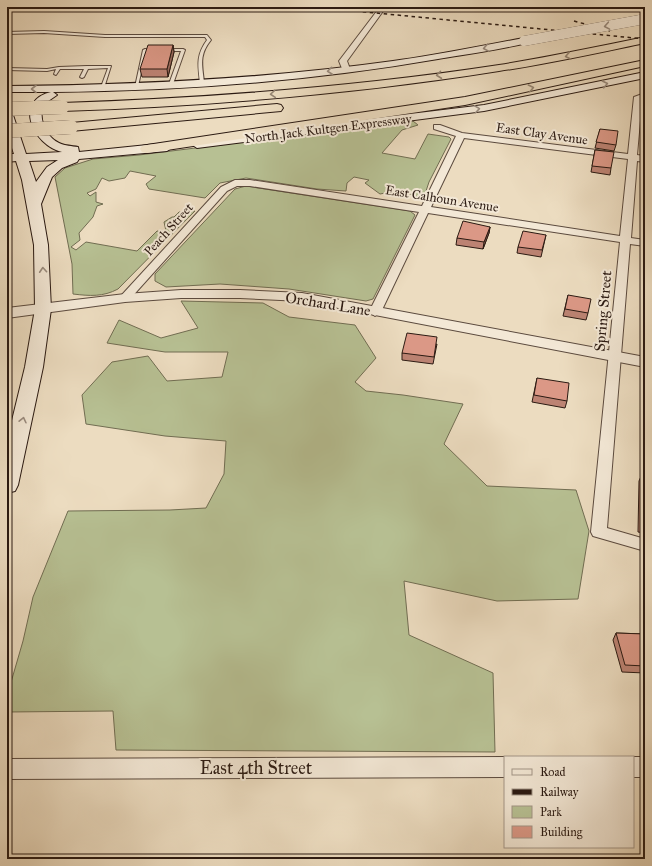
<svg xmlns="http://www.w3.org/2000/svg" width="652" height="866" viewBox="0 0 652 866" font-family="'IM FELL Great Primer',serif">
	<rect width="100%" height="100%" fill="#ecdcc0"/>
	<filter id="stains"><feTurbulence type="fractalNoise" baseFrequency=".005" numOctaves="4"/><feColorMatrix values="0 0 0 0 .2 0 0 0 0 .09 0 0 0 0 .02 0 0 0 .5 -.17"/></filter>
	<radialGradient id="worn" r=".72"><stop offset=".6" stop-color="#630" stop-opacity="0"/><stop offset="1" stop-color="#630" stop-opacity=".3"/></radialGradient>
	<!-- green -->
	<g fill="#b7c093" stroke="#716d52">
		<path d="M413,121L418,125L402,130L382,153L415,159L428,134L449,137L451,139L429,182L423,200L401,190L380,194L365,183L369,180L354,177L347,183L346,191L317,189L246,178L220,183L205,198L149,189L146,184L156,176L130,171L125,178L109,181L102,178L96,189L87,193L90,196L96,192V202L103,204L97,206L93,217L79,233L80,240L71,247L76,250L86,242L137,251L157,231H166L164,222L172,217H174L179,212L195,211L118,289C103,297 90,296 73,294L72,264L55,177L65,168L93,159L139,155Z"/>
		<path d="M246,186L410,211L415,215L373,299L366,301L289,289L220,284L166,287L155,281V274L235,189Z"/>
		<path d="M181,301L263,303L289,317L355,325L376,358L355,382L366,391L403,395L463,404L444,444L487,486L576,490L589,531L578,599L497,601L404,581L409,635L493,673L495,752L116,750L113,711L7,712V696L23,641L33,597L68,511L170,510L206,508L224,474L226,441L165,436L86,424L82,395L112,362L148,356L167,381L222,377L228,352H165L107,343L119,320L161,338L198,328Z"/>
	</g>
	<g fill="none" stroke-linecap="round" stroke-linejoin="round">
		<!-- service casing -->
		<g stroke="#5b4a3e" stroke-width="2">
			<g id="service">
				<path d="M44,31L105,35H207L211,40C199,55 202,64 204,82L202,83L200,82C198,65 196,55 207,40L205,37H105L44,33L7,34V32Z"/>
				<path d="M145,49L157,50L146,51L138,86L135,87L143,50Z"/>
				<path d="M165,49H183L185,50L173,84L171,85L169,84L181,51H164Z"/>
				<path d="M87,66H111L104,88L101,87L108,68L88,69L84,77L82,78L80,77L84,69H60L56,75L54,74L56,69L47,71L7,70V68L47,69L59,67Z"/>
			</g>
		</g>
		<!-- minor casing -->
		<g stroke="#5b4a3e" stroke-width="2">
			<g id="minor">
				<path d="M380,7H386L347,61L350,69L343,71L339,61Z"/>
				<path d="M645,93V97L642,98L637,155L645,156V162L637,161L631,238L645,240V246L630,244L607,528L645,539V551L593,536L591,532L620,242L428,213L381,312L375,316L369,312L419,212L250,186H237L227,191L129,300H121L119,298L221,187L235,180H250L422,206L456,136L434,129V125H440L462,133L628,154L634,97ZM464,138L628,159L620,236L431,207Z"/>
				<path d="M505,757V777L7,779V759Z"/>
				<rect x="633" y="757" width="12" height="20"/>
			</g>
		</g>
		<!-- tertiary casing -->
		<g stroke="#5b4a3e" stroke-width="2">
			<path id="tertiary" d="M181,290H240L302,293L645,357V367L302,301L240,298H181L125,302L7,318V308L125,294Z"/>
		</g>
		<!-- secondary casing -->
		<g stroke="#2b1a12" stroke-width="2">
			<g id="secondary">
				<path d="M524,38L527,39V43C498,50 468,54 438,59C311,81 181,91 53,92L57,95L44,104C37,117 46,137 59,143C65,146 72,146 78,147L79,152L167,143L173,147L167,151L79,159L77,162L62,168L52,177L41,204L48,245L51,309L43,367L18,485L15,491L7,493V441L25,367L35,309L34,245L22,180L16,161L7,162V154H14L7,133V112L13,115L26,154L62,152C33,145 13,101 51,92H7V86C136,85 265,79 393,61C437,55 480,46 524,38ZM58,160L47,167L36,182L29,161Z"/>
				<path d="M645,72V78L484,111L197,148L191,144L197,140L484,105Z"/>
			</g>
		</g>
		<!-- motorway casing -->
		<g stroke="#2b1a12" stroke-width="2">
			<g id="motorway">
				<path d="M645,37V43C597,53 548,64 499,71C355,94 208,106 62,111L56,107L62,103C208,98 354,87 499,65C548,57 597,47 645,37Z"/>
				<path d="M645,60V66L465,105L147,153L142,152L140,149L142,146L147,145L465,97Z"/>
				<path d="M277,104L281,105L283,108L281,111L71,131L65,127L71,123Z"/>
			</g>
		</g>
		<!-- service -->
		<use href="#service" fill="#f3e8d6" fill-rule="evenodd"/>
		<!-- minor -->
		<use href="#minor" fill="#f3e8d6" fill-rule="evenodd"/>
		<!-- tertiary -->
		<use href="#tertiary" fill="#f3e8d6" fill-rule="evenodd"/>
		<!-- secondary -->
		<use href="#secondary" fill="#f3e8d6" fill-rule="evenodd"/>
		<!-- motorway -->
		<use href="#motorway" fill="#ecdcc0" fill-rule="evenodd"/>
		<!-- rail -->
		<g stroke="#2b1a12" stroke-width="1.5" stroke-dasharray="3.5 3.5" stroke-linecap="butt">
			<path d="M314,7L645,39"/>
			<path d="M574,21L610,31"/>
		</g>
		<!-- secondary-bridge casing -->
		<g stroke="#2b1a12" stroke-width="10" stroke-linecap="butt">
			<path id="secondary-bridge" d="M524,41L645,19"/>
		</g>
		<!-- motorway-bridge casing -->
		<g stroke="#2b1a12" stroke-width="14" stroke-linecap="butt">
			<g id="motorway-bridge">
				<path d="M7,109L62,107"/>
				<path d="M7,131L71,127"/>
			</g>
		</g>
		<!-- secondary-bridge -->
		<use href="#secondary-bridge" stroke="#f3e8d6" stroke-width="10"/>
		<!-- motorway-bridge -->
		<use href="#motorway-bridge" stroke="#ecdcc0" stroke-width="14"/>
	</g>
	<!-- wall -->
	<g fill="#bc8373" stroke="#2b1a12">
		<path d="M173,45L174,52L168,77H142L140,69Z"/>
		<path d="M600,129L616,145L614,151L595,148Z"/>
		<path d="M595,150L611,168L610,175L591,172Z"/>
		<path d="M490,227L489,233L483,249L456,245L457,238Z"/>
		<path d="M546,235L541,257L517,253L518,247Z"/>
		<path d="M568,295L588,313L586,320L563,316Z"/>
		<path d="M437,344L433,364L402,360V353Z"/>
		<path d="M537,378L567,401L565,408L532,402Z"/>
		<path d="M642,474H645V533L638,532L639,481Z"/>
		<path d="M616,633L645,634V673L622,672L613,640Z"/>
	</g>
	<!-- shaded-wall -->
	<g fill="#996a5e" stroke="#2b1a12">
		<path d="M173,45L174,52L168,77L167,69Z"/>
		<path d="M490,227L489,233L483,249L484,242Z"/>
	</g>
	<!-- building -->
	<g fill="#db9886" stroke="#2b1a12">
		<path d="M148,45H173L167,69H140Z"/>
		<path d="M600,129L618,131L616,145L596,142Z"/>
		<path d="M595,150L614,152L611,168L592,166Z"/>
		<path d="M463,221L490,227L484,242L457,238Z"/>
		<path d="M523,231L546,235L542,250L518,247Z"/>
		<path d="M568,295L591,299L588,313L565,309Z"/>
		<path d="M407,333L437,337L434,357L402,353Z"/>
		<path d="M537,378L569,383L567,401L534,395Z"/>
		<path d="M642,474H645V525L641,524Z"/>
		<path d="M616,633L645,634V666L625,665Z"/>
	</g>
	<!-- one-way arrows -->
	<defs><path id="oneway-chevron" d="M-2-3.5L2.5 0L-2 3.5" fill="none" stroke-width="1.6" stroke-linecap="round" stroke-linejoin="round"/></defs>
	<g stroke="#998b7e">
		<use href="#oneway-chevron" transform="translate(607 26) rotate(170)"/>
		<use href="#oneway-chevron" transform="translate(486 48) rotate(170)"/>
		<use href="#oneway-chevron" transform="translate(330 71) rotate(174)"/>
		<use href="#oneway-chevron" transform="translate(605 84) rotate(-12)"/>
		<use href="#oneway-chevron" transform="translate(34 89) rotate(-180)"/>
		<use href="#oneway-chevron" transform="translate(477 109) rotate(-8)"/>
		<use href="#oneway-chevron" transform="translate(43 270) rotate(-94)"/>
		<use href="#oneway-chevron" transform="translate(23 420) rotate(-77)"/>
	</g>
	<g stroke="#958572">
		<use href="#oneway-chevron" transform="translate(568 56) rotate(169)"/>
		<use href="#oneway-chevron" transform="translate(439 75) rotate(173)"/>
		<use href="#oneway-chevron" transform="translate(531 88) rotate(-12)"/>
		<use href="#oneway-chevron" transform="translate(273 94) rotate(175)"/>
	</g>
	<g text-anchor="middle" stroke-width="4" stroke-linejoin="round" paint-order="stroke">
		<!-- far-street labels -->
		<g font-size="13" fill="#2b1a12" stroke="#f3e8d6">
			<text transform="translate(328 128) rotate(-7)" y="5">North Jack Kultgen Expressway</text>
			<text transform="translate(542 133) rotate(8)" y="5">East Clay Avenue</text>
			<text transform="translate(442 198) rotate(9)" y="5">East Calhoun Avenue</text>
			<text transform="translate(168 229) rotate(-48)" y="5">Peach Street</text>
		</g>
		<!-- street labels -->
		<g font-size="15" fill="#2b1a12" stroke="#f3e8d6">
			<text transform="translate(328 304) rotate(9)" y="5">Orchard Lane</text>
			<text transform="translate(603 311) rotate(-85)" y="5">Spring Street</text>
		</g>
		<!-- near-street labels -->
		<g font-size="18" fill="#2b1a12" stroke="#f3e8d6">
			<text x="256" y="774">East 4th Street</text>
		</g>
	</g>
	<!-- margin -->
	<rect width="652" height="866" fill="none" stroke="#ecdcc0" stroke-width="24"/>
	<rect x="8" y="8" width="636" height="850" fill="none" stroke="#2b1a12" stroke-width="2"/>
	<rect x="12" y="12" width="628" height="842" fill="none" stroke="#2b1a12"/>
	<!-- legend -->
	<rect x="504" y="756" width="130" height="92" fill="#f3e8d6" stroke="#a39688"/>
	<rect x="512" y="769" width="20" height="6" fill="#f3e8d6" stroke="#a39688"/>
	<text x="540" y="776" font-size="12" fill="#2b1a12">Road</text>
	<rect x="512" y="789" width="20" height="6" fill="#2b1a12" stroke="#a39688"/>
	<text x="540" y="796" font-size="12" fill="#2b1a12">Railway</text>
	<rect x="512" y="806" width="20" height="12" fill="#b7c093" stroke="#a39688"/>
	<text x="540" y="816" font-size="12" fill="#2b1a12">Park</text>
	<rect x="512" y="826" width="20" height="12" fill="#db9886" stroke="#a39688"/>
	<text x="540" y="836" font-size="12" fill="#2b1a12">Building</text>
	<rect width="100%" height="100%" filter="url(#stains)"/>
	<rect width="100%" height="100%" fill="url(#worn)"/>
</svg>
